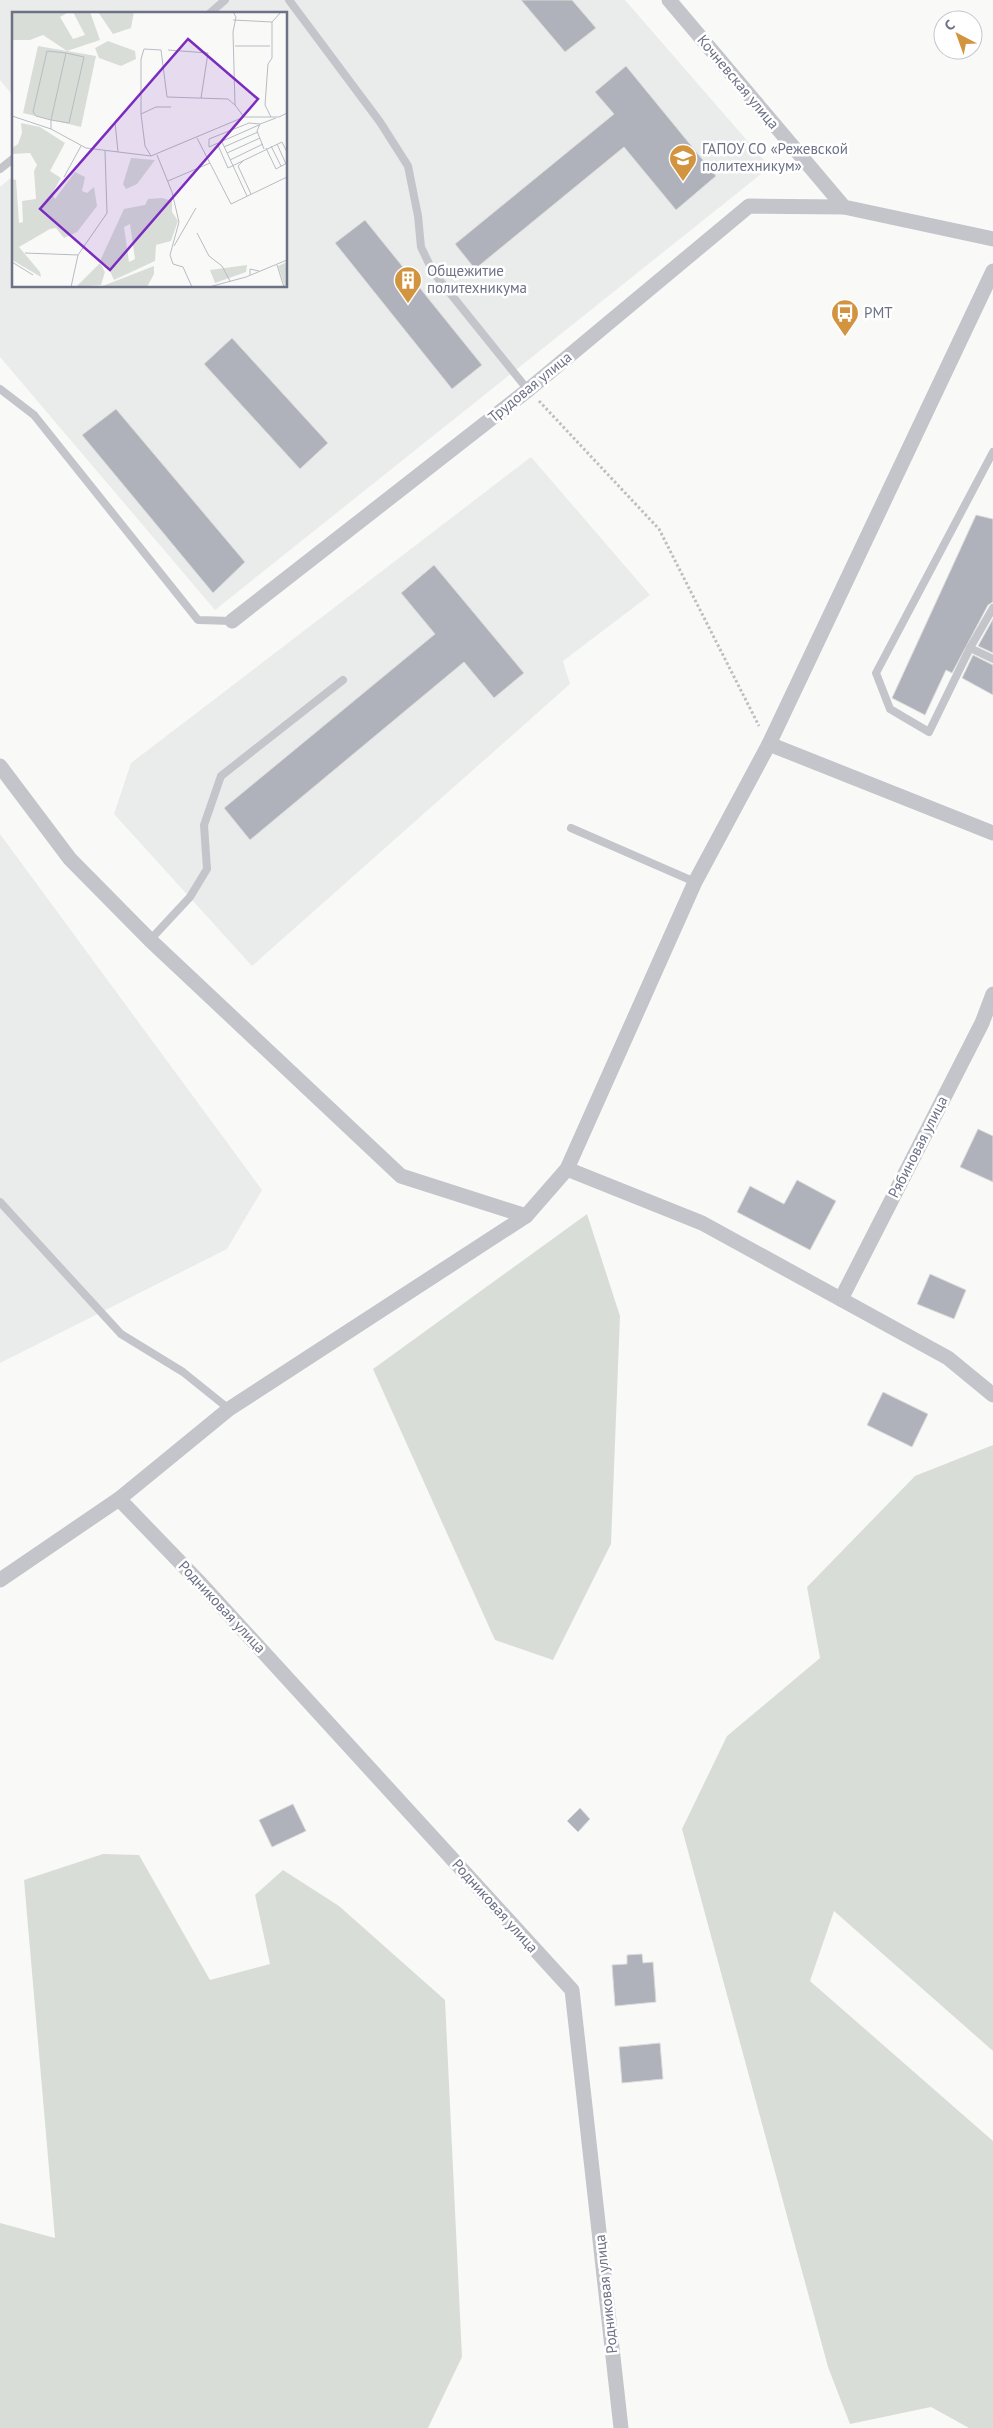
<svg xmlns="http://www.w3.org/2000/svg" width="993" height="2428" viewBox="0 0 993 2428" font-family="'PT Sans',sans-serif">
	<rect width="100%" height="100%" fill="#f9faf8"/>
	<!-- built -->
	<g fill="#eaebeb">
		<path d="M0,0H625L770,167L215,610L0,357V187L14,175V286H286V14H14V97L0,80Z"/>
		<path d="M531,457L650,595L563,661L570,684L252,966L114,814L131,763Z"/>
		<path d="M0,834L262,1190L227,1249L0,1363Z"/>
	</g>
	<!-- green -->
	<g fill="#d8ded7">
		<path d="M587,1214L620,1316L611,1544L553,1660L495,1640L373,1369Z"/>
		<path d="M993,1445V2051L834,1911L810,1981L993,2141V2428H969L931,2407L850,2424L828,2367L682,1829L727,1736L820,1658L807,1587L915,1476Z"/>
		<path d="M103,1854L139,1855L210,1980L270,1964L255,1895L283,1870L339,1906L445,2000L462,2357L428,2428H0V2223L55,2238L24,1880Z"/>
	</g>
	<!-- building -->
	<g fill="#b0b2bb" stroke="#dbdcda">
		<path d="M521,0H572L596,28L565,52Z"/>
		<path d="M626,66L716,176L676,210L624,147L475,269L455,244L614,114L595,92Z"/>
		<path d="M365,220L482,365L452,389L335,243Z"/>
		<path d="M232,338L328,443L300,469L204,364Z"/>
		<path d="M116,409L245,562L213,593L82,435Z"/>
		<path d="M976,515L993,519V602L988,605L952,673L946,670L925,715L892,698Z"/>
		<path d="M434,565L524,673L494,698L464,662L250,840L224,808L435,634L401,593Z"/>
		<path d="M993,619V653L978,646Z"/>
		<path d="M973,655L993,665V695L962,678Z"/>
		<path d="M978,1129L993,1136V1182L960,1167Z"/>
		<path d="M797,1180L836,1201L810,1250L737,1212L750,1186L784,1204Z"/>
		<path d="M930,1274L966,1290L954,1319L917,1304Z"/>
		<path d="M883,1392L928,1414L912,1447L867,1425Z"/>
		<path d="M293,1804L306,1831L272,1847L259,1820Z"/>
		<path d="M580,1808L590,1819L578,1832L567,1821Z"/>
		<path d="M642,1954L643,1963L653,1962L656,2002L615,2006L612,1965L627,1964V1955Z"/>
		<path d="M660,2043L663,2079L622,2083L619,2047Z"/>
	</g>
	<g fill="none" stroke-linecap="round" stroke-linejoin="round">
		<!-- path -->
		<path stroke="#bebfc3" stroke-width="3" stroke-dasharray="2.5 2.5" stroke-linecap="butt" d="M539,401L659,529L759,726"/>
		<!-- lane -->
		<g stroke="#c4c5cb" stroke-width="8">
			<path d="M289,0L380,122L408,166L418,216L421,247L433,272L528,390"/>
			<path d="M209,14L225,0"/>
			<path d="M0,169L14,158"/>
			<path d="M0,389L34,415L198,620L232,621"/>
			<path d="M993,452L876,673L890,709L929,732L970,648L993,608"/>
			<path d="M970,648L993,659"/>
			<path d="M571,828L695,882"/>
			<path d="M150,940L190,897L207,869L204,825L221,776L343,680"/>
			<path d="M0,1202L121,1334L183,1372L229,1409"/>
		</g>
		<!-- street -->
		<g stroke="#c4c5cb" stroke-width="15">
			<path d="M669,0L844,207L993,239"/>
			<path d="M232,621L528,390L749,206L844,207"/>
			<path d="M769,744L993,833"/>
			<path d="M0,766L70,859L150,940L401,1176L526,1216"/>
			<path d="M567,1169L702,1223L948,1358L993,1395"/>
			<path d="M841,1299L982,1023L993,994"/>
			<path d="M119,1499L202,1585L572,1990L621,2428"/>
			<path d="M0,1580L119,1499L229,1409L526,1216L567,1169L695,882L769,744L993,271"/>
		</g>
	</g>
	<!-- icons -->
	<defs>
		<g id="university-pin" transform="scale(1.4375)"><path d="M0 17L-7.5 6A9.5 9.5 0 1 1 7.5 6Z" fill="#d3943f" stroke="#fff"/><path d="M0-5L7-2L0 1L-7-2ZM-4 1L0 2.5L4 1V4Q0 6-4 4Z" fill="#fff"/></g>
		<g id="building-pin" transform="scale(1.4375)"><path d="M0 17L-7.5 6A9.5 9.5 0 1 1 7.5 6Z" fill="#d3943f" stroke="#fff"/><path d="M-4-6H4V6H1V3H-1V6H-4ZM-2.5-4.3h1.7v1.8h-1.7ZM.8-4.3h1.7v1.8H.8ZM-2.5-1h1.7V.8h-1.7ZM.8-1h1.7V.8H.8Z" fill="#fff"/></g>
		<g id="bus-pin" transform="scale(1.4375)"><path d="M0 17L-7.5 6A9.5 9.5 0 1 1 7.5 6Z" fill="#d3943f" stroke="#fff"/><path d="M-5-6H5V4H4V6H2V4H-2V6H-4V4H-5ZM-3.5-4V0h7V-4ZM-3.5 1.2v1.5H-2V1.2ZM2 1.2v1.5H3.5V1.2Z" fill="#fff"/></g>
	</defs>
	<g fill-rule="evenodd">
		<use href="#university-pin" x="683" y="158"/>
		<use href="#building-pin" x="408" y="280"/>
		<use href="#bus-pin" x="845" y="313"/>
	</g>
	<g text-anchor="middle" stroke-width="5" stroke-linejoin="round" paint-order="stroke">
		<!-- street labels -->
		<g font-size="15" fill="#6c7186" stroke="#fff">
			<text transform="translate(738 82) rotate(50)" y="5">Кочневская улица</text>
			<text transform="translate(530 387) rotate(-39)" y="5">Трудовая улица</text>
			<text transform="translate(918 1147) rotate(-63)" y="5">Рябиновая улица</text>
			<text transform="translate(222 1607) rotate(47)" y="5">Родниковая улица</text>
			<text transform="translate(495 1906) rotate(48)" y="5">Родниковая улица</text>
			<text transform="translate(606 2294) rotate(-96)" y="5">Родниковая улица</text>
		</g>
		<!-- poi labels -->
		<g font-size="15" fill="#6c7186" stroke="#fff" text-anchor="start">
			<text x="702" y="154">ГАПОУ СО «Режевской<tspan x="702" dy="17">политехникум»</tspan></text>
			<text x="427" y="276">Общежитие<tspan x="427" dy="17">политехникума</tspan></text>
			<text x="864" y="318">РМТ</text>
		</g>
	</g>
	<!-- overview -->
	<g transform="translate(12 12)">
		<rect width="275" height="275" fill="#f9faf8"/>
		<path d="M0,0H57L48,5L61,27L73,23L61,0H78L88,28L55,39L31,23L18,28H0ZM86,0H122L119,16L101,22ZM96,29L123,39L124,47L109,54L87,46L83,36ZM26,34L84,44L69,115L11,101ZM9,111L28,115L53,131L38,159L49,166L40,182L43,187L63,160L73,165L70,179L75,181L82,175L85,194L65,220L52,226L44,216L38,217L7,235L28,260L29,265L0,248V167L4,168L7,211L11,210L10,189L24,187L22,159L25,153L18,141L0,142V136L6,132L10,121ZM119,146L143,148L125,172L114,177L111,172ZM150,186L160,189V200L166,209L159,229L144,233L143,249L102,268L95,253L88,249L112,197L133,193L136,187ZM118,212L123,247L117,250L112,215ZM275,250V275H273L266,254ZM88,251L93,260L89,273L64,275ZM235,253L234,260L203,271L198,258ZM142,254V262L135,275H88Z" fill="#d8ded7" fill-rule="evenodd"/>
		<path fill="none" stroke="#b8bbc3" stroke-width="1" d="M221,0L224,5L221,20L223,93L232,105M221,8L260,10M223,34H258M156,38L196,41L189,86M129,102L144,95H159M0,104L39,117L74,136L139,144L232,105H267L275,101M259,105L253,93L256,52L260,46V10L269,0M103,110L106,140M247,113L197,135V127L237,111L248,112M39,117V108L54,41L72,45L57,111L39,108L24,104L21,100L35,39L54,41M185,126L219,192L275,165M210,130L235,184M205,131L216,156L270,130L275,140M265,132L274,152M259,134L269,154M212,135L246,120M254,136L264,157L275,151M252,137L245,119L248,112L264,106M215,141L248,126M145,143L160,180L167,210L158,243L161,252L171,255L180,275M139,144L133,134L129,102V47L132,37L149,38L155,85L216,87L223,93M218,148L251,132M231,149L226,154L239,182M52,165L69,134M156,169L198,151M185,221L197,244L210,254L218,269M162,234L184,196M13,241L66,243M0,250L21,263M265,253L272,275M238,263V257L247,259M59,275L66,243L95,201L93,139M197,275L234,265L275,248"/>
		<path fill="#7b2cbf" fill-opacity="0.15" stroke="#7b2cbf" stroke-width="2.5" d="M176,27L246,87L98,258L28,197Z"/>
		<rect width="275" height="275" fill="none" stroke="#6c7186" stroke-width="2.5"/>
	</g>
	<!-- north arrow -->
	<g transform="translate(958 35) rotate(319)"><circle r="24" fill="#ffffff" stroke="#c4c6cf"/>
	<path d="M0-4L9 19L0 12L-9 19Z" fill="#d3943f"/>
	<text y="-8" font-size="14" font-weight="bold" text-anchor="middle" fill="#6c7186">С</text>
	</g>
</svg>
